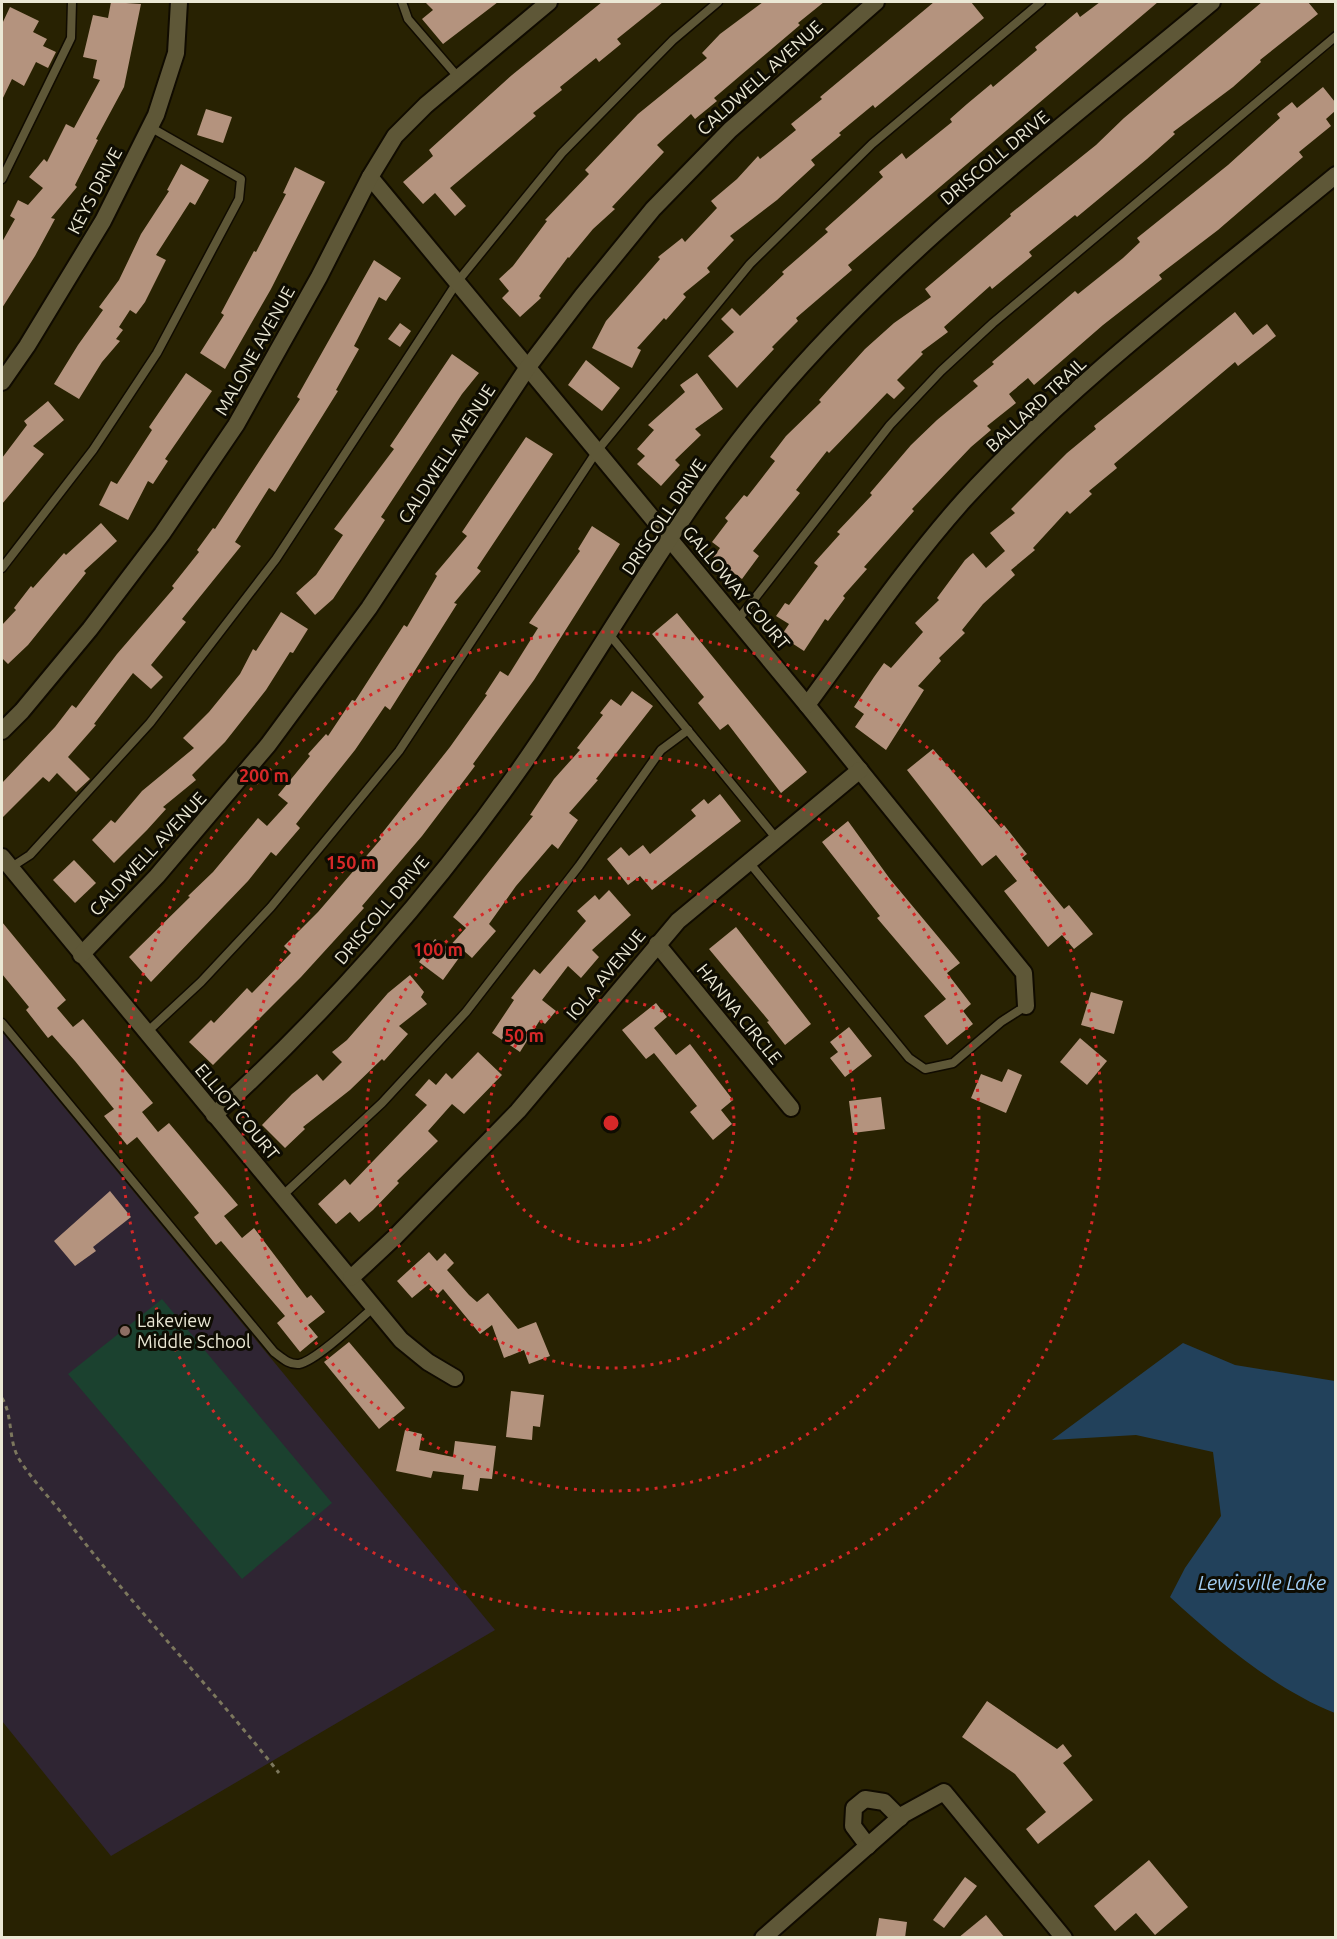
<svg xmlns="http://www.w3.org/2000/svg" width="1337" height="1939" viewBox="0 0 1337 1939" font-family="Ubuntu,sans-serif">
	<rect width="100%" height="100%" fill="#282202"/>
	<!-- education -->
	<path fill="#2f2533" d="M2,1032L495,1630L111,1856L2,1721Z"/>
	<!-- garden -->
	<path fill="#1b412f" d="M162,1299L332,1503L242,1579L68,1374Z"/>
	<!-- water -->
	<path fill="#22415b" d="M1183,1343L1235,1365L1335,1381V1713C1273,1688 1219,1642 1170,1597L1185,1568L1221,1516L1213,1452L1136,1435L1052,1440Z"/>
	<!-- building -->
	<g fill="#b4937e">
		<path d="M111,2L141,4L124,87L96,139L98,140L75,185L77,187L51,218L55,219L35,256L2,308V242L15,219L10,216L18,200L28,205L43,188L29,177L44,159L47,162L66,124L74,128L100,80L93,78L97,60L83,57L93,15L108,18Z"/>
		<path d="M425,2H498L443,44L422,19L433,10Z"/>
		<path d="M602,2H663L617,39L621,44L599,62L596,58L560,87L562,90L533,113L536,116L450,188L466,206L455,216L435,193L423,204L403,182L433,156L429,150L512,75Z"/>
		<path d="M763,2H824L798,23L800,25L714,98L717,101L695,119L691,114L657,145L664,152L612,207L615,209L593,229L569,258L568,257L539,296L541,298L520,317L502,298L509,291L499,279L513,266L547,221L545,220L589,174L585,170L638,114L707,58L702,53L720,34Z"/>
		<path d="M934,2H971L984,18L875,108L873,105L839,133L841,135L811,160L815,165L777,200L730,236L734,240L707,268L710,272L683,294L686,297L666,320L664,318L637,348L641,350L632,368L592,348L606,321L660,259L658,257L682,238L685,242L717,208L711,201L737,179L758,156L760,159L796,130L791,124L822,99L820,97Z"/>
		<path d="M1100,2H1158L848,265L852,270L796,318L798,321L772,347L774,349L737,388L708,356L734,332L721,319L732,308L740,316L784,274L782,272L828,232L825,229L883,177L879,172L902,153L906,159L952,122L950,119L967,104L991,84L993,87L1037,50L1035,47L1077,12L1080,17Z"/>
		<path d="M1262,2H1308L1318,14L1260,60L1261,62L1233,87L1173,132L1175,134L1147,159L1077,217L1075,215L1029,252L1032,256L992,289L990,286L944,327L948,332L921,352L923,354L897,380L905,388L894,399L887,393L829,453L827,451L796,490L800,493L753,551L759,556L742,579L713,558L720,548L712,542L728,521L725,518L744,495L747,497L775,461L770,457L786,436L821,402L819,400L865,349L894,323L931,297L925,289L1011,216L1010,214L1096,145L1124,118Z"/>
		<path d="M10,7L39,21L33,32L47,39L43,46L56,52L48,68L36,62L24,86L12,79L2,100V24Z"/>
		<path d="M1323,87L1335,102V111L1326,119L1331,126L1299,152L1303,157L1218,230L1159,275L1162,279L1103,325L1034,385L1028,378L1009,394L1016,403L987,426L991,430L971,447L912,509L914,511L864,567L867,569L843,596L845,598L828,621L825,619L804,651L781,636L789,624L776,616L785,603L789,605L818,566L814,563L840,534L837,532L872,495L870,493L911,445L937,420L978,386L973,381L994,364L992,362L1075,291L1078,294L1123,258L1140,242L1137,238L1228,165L1280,118L1277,114L1292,102L1297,108Z"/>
		<path d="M206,109L232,117L223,143L197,135Z"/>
		<path d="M181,164L209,180L195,205L190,202L156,255L166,260L145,302L136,314L130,310L119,327L123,330L116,339L120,341L102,362L79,399L54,384L78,345L103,310L99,307L119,280L141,234L169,191L167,190Z"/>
		<path d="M295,167L325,182L271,289L225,369L200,353L224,315L221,313L254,251L256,252L286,194L283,193Z"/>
		<path d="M374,260L401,278L386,301L379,297L354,346L359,349L336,390L338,391L275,492L269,488L235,542L241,546L182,619L186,622L151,665L163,677L151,689L133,673L94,724L96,725L68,757L90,779L76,792L57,773L49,782L43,777L2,818V783L55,727L72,705L76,708L117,654L174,588L172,586L199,552L197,550L213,528L215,529L300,399L297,397Z"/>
		<path d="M1235,312L1253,335L1267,324L1276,336L1238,366L1235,362L1114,464L1117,468L1089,491L1092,494L1070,514L1067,511L1033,548L1035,550L1011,570L1015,575L983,604L962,630L965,633L939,658L941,661L918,686L924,690L886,750L855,727L864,714L854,707L874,677L884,663L891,668L923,632L915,623L939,600L937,598L965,560L973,553L986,568L1005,551L990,533L1015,513L1011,509L1067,453L1096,429L1094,426Z"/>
		<path d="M400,323L411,331L400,347L388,339Z"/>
		<path d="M452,354L479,373L462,394L381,517L385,520L333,599L315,615L296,593L316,575L343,535L334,529L394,449L390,446Z"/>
		<path d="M586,360L620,388L602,411L568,385Z"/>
		<path d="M186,373L212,391L165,459L168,461L153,484L148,481L128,520L99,505L111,481L117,484L152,430L149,427Z"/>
		<path d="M697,373L723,409L695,429L701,435L675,460L680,465L661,486L637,464L645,456L637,449L654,430L648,425L685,392L680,385Z"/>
		<path d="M48,401L64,420L33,446L44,454L2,504V458L27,425L24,421Z"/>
		<path d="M526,437L553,454L477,568L481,571L454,603L457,604L390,710L385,706L355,750L296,824L300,828L276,856L271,852L248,881L151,982L129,957L190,897L188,896L213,872L258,818L267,826L288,803L278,795L310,756L308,754L326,734L328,736L352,700L355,701L404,625L407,627L437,576L435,574L467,536L462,532Z"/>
		<path d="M101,523L117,541L84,571L86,573L28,645L8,664L2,658V625L16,610L14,608L31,586L33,588L64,553L66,555Z"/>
		<path d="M592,526L620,544L534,680L473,764L475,766L422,836L362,906L364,908L301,977L213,1065L189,1042L211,1020L214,1023L247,988L252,993L291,953L284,946L318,912L381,839L379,837L450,747L487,695L485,694L500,671L508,676L538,628L529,623L580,551L578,549Z"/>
		<path d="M281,612L308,629L293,653L290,652L266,690L225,742L192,775L196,780L163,807L166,809L147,830L114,863L92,840L111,820L115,823L142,791L194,748L183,738L209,712L240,674L253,649L256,651Z"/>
		<path d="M677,613L807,772L781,793L728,724L720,730L698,703L704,697L652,634Z"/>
		<path d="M632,691L653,706L596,779L598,780L569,813L578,820L558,849L552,844L516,886L489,924L496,931L472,958L464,951L443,980L419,962L435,939L448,948L466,928L453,917L533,816L530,815L554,779L580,750L577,748L603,715L600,713L611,699L621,706Z"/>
		<path d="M933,749L1001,828L1004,825L1027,854L1022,858L1064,909L1069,905L1093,934L1074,949L1062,935L1048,947L1004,891L1017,881L996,855L982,866L907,770Z"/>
		<path d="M720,794L741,821L652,890L640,876L628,885L607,859L621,847L629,856L643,845L650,854L696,816L691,810L704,799L708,804Z"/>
		<path d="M848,821L890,879L960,963L947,973L971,1004L963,1011L973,1024L947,1045L924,1016L946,999L877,918L880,916L822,842Z"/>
		<path d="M74,860L96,883L75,903L53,880Z"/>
		<path d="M609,890L631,915L592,950L599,957L581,978L568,966L542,1000L556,1011L545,1024L540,1020L520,1052L492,1033L514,1000L511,998L534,969L540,974L586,921L577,911L595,895L599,900Z"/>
		<path d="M2,922L66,1000L57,1008L73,1027L83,1019L153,1103L142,1112L158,1132L169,1123L238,1205L224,1216L242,1238L254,1228L307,1298L311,1295L325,1312L308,1325L318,1337L300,1352L277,1323L285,1316L221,1241L216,1245L194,1217L199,1213L137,1137L127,1145L104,1116L114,1109L75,1061L52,1035L48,1038L26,1010L29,1007L2,974Z"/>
		<path d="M736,927L811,1024L785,1045L767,1022L769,1021L709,949Z"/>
		<path d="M410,975L424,992L421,997L427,1004L399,1026L408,1034L384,1061L382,1059L350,1090L303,1127L305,1129L285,1148L262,1125L292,1094L317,1074L323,1081L342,1062L332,1052L347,1040L388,993Z"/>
		<path d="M1091,992L1123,1001L1114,1034L1081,1025Z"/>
		<path d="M656,1003L667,1017L654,1028L676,1055L690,1044L733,1100L721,1110L732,1124L713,1140L690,1112L697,1106L654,1053L646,1059L622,1030Z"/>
		<path d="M849,1027L872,1056L845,1077L830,1058L838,1052L830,1042Z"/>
		<path d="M1080,1038L1107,1061L1087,1085L1060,1062Z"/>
		<path d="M478,1052L502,1075L464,1114L452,1104L428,1131L438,1141L397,1181L399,1183L373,1210L359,1222L350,1212L336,1224L318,1204L345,1179L350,1185L427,1105L415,1095L429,1079L436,1085L446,1073L452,1079Z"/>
		<path d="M1008,1069L1022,1075L1006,1113L971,1098L981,1074L1002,1082Z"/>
		<path d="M881,1097L885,1129L853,1133L849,1101Z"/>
		<path d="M110,1191L131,1217L93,1247L96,1251L75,1266L54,1241Z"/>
		<path d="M429,1252L437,1261L445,1253L454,1263L447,1270L469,1295L477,1302L488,1293L518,1329L536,1322L550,1356L529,1364L524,1350L504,1358L492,1325L480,1334L443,1289L438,1294L429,1284L412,1298L397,1281Z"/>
		<path d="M349,1342L405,1408L379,1429L324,1362Z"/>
		<path d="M511,1391L544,1395L540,1427L533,1426L532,1440L506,1437Z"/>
		<path d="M405,1430L422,1434L419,1450L453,1457L455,1441L496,1446L492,1479L480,1478L478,1491L462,1489L464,1475L433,1471L431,1478L396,1471Z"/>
		<path d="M987,1701L1057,1749L1063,1744L1072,1756L1063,1763L1093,1800L1038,1844L1026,1829L1046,1812L1015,1774L962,1737Z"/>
		<path d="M1149,1860L1188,1907L1155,1935L1136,1913L1115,1931L1094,1906Z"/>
		<path d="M965,1877L977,1886L944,1928L933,1920Z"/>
		<path d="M986,1915L1005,1938H958Z"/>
		<path d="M879,1918L907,1922L905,1938L876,1936Z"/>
	</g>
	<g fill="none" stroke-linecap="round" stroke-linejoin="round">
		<!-- service casing -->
		<g stroke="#100b00" stroke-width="11">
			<g id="service">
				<path d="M402,2L408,19L458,77"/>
				<path d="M2,179L71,38L72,2"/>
				<path d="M2,568L93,450L157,353L239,199L241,179L150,127"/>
				<path d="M737,621L890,425L941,371L993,323L1336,36"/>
				<path d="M609,634L776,838"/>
				<path d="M748,861L909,1058L925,1069L953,1063L1001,1022L1026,1006"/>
				<path d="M10,868L30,855L150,723L276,559L458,281L562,153L673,40L718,2"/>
				<path d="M2,1023L274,1352C282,1358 289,1365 299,1364C316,1361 359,1320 374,1307"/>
				<path d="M146,1033L201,982L271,907L399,751L597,451L750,264L872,144L1041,2"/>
				<path d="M282,1196L382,1103L466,1012L579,866L661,750L688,730"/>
			</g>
		</g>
		<!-- minor casing -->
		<g stroke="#100b00" stroke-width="20">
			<g id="minor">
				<path d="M370,177L807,705L1024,973L1026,1006"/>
				<path d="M2,382L27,346L103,221L156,115L176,53L179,2"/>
				<path d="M807,705C858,636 907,564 964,500C1073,381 1211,278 1336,175"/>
				<path d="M2,731L22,711L90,629L162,534L236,425L319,277L370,177L395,136L426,105L549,2"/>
				<path d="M2,857L401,1340L428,1362L455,1378"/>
				<path d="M657,944L791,1108"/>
				<path d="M81,955L157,876L268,745L369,608L528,367L582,296L653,209L730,130L876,2"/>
				<path d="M214,1115C326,1014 432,893 519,770C604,649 674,516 770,402C897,250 1060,129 1212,2"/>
				<path d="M351,1278L395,1237L518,1111L678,921L860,770"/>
				<path d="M868,1846L853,1826L854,1808L865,1799L884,1802L900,1818"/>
				<path d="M763,1938L904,1814L944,1792L1064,1938"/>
			</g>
		</g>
		<!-- path -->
		<path stroke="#7c775d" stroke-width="3" stroke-dasharray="4.5 4.5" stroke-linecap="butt" d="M2,1398C13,1416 8,1440 19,1459C32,1480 52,1500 67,1520C134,1608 211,1687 279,1773"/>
		<!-- service -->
		<use href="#service" stroke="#5e5737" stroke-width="8"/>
		<!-- minor -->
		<use href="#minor" stroke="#5e5737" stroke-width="16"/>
	</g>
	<!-- distance rings -->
	<g fill="none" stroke="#d62828" stroke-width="3" stroke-dasharray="3 6">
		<circle cx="611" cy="1123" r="123"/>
		<circle cx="611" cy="1123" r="245"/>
		<circle cx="611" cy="1123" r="368"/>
		<circle cx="611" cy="1123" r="491"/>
	</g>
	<!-- markers -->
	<circle fill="#8d6e63" stroke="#0e0c02" stroke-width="2" cx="125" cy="1331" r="6"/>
	<g text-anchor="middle" stroke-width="6" stroke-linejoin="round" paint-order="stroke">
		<!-- street labels -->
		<g font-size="18" fill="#ebe8d5" stroke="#0e0c02">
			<text transform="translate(760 78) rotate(-42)" y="6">CALDWELL AVENUE</text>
			<text transform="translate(995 158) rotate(-40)" y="6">DRISCOLL DRIVE</text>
			<text transform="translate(95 191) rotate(-62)" y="6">KEYS DRIVE</text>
			<text transform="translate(255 351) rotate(-61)" y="6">MALONE AVENUE</text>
			<text transform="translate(1036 405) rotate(-43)" y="6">BALLARD TRAIL</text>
			<text transform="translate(447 454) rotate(-57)" y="6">CALDWELL AVENUE</text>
			<text transform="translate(664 517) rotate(-56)" y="6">DRISCOLL DRIVE</text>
			<text transform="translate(736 588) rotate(50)" y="6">GALLOWAY COURT</text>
			<text transform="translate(148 854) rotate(-47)" y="6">CALDWELL AVENUE</text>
			<text transform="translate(382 910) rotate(-50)" y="6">DRISCOLL DRIVE</text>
			<text transform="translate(606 975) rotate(-50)" y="6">IOLA AVENUE</text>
			<text transform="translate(739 1014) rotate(51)" y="6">HANNA CIRCLE</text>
			<text transform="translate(237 1112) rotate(50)" y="6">ELLIOT COURT</text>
		</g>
		<!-- poi labels -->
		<g font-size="18" fill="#ebe8d5" stroke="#0e0c02" text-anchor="start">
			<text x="137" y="1327">Lakeview<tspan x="137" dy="21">Middle School</tspan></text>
		</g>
		<!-- water labels -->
		<g font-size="20" font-style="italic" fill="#a4cff5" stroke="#0e0c02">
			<text x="1262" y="1590">Lewisville Lake</text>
		</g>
	</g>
	<circle cx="611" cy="1123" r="9" fill="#d62828" stroke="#0e0c02" stroke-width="3"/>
	<g font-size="18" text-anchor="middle" font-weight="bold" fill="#d62828" stroke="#0e0c02" stroke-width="6" stroke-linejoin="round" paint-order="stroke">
		<text x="264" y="782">200 m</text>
		<text x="351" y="869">150 m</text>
		<text x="438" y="956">100 m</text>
		<text x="524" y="1042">50 m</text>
	</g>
	<!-- border -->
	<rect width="1337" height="1939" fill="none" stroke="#ebe8d5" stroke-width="6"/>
</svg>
